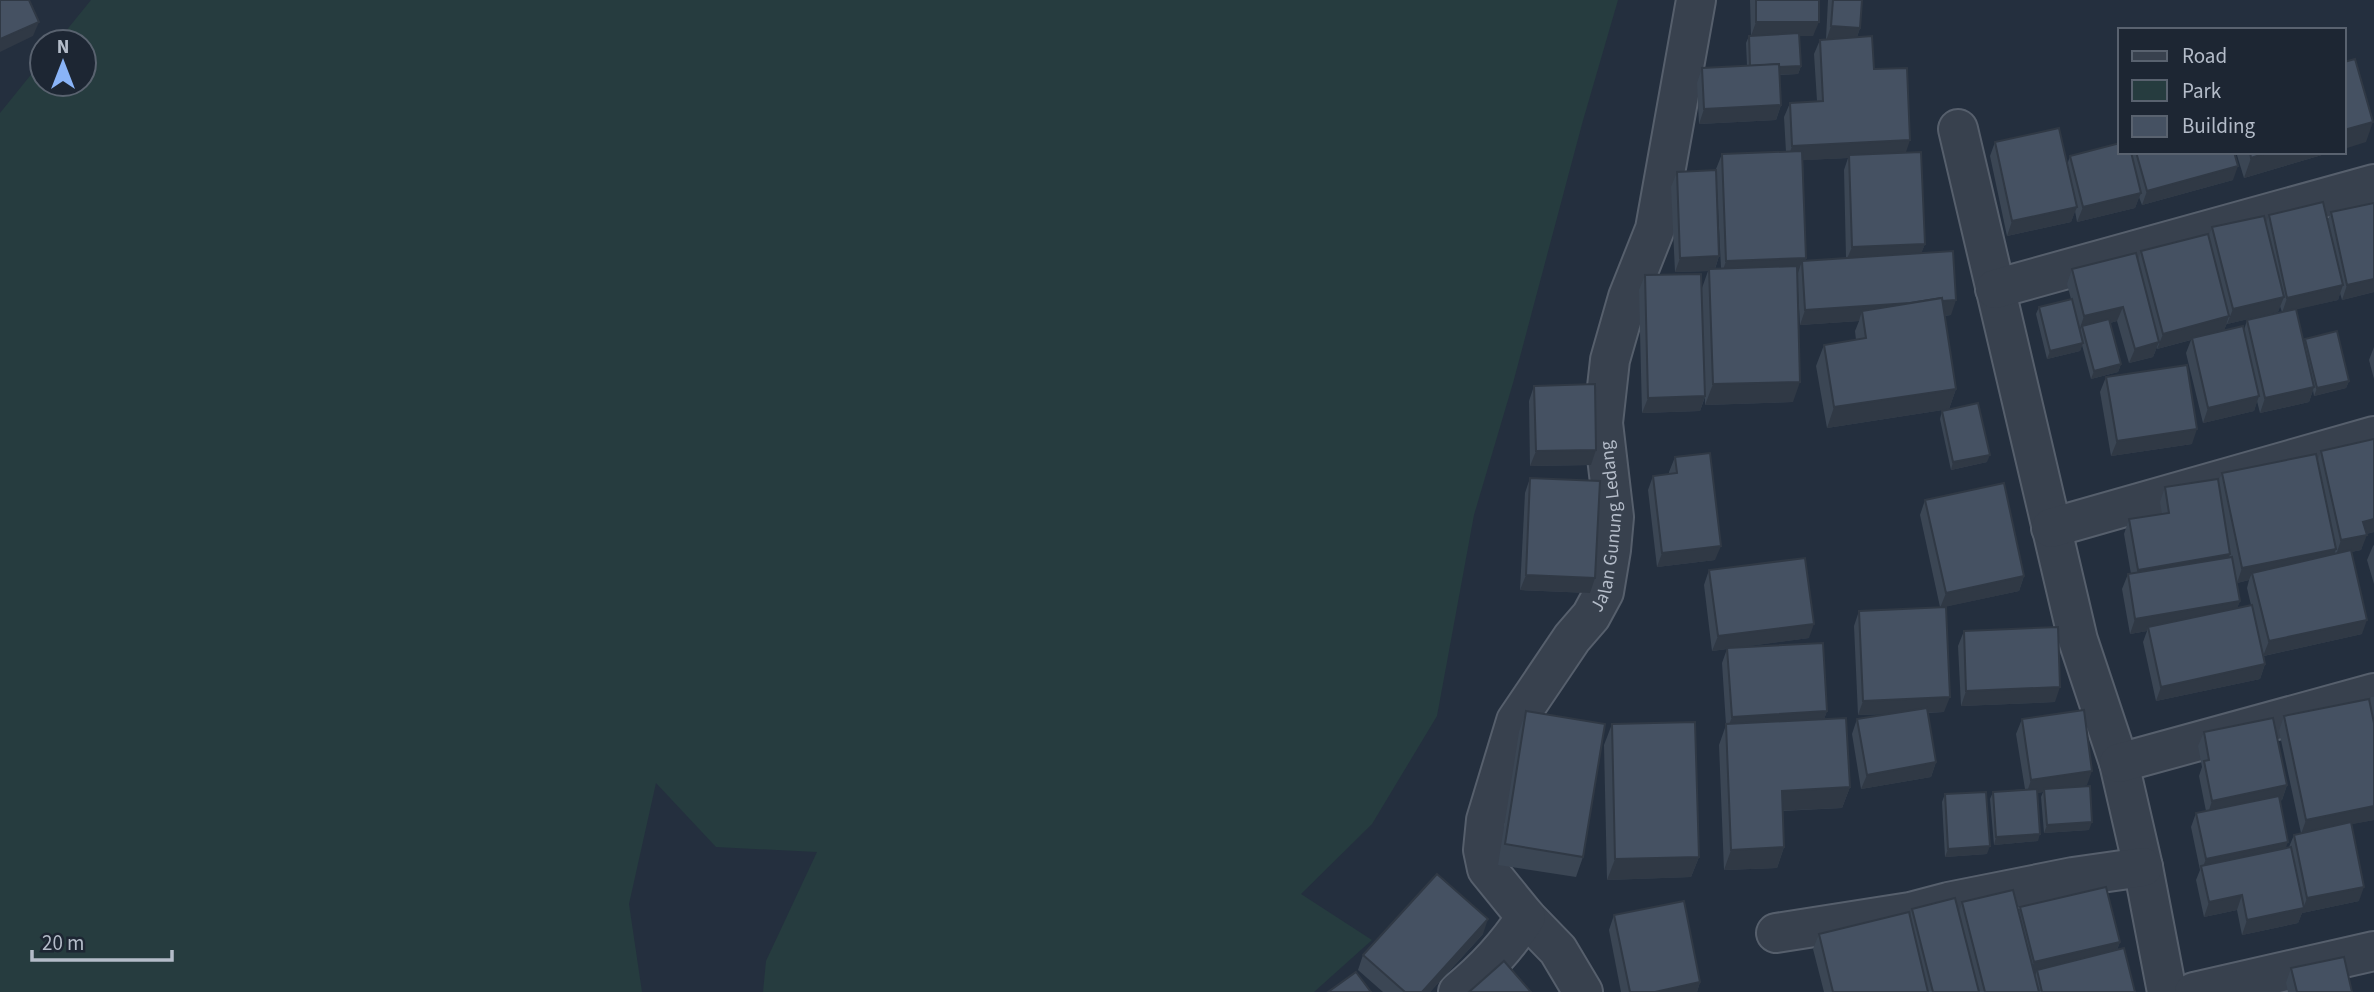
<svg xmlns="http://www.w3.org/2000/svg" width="2374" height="992" viewBox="0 0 2374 992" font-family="'Source Sans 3',sans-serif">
	<rect width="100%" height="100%" fill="#242f3e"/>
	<!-- green -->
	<path fill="#263c3f" d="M91,0H1618L1582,124L1513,383L1474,515L1437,716L1372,824L1301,894L1372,940L1314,992H763L766,961L817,852L716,847L656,783L629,904L642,992H0V113L42,61V84H84V42H57Z"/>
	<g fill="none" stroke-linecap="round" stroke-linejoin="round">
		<!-- street casing -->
		<g stroke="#565f6c" stroke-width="42">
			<g id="street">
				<path d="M1958,129L2078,640L2119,763L2143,867L2167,992"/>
				<path d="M1995,289L2374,184"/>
				<path d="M2051,528L2374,436"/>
				<path d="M2119,763L2374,693"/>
				<path d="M1526,917L1558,950L1583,992"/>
				<path d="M1776,933L1910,912L1948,902L2073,877L2143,867"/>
				<path id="s1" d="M1458,992C1485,970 1507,946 1526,917L1487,869L1483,850L1486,820L1516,721L1572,638L1591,616L1604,592L1611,550L1614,517L1603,423L1610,360L1628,297L1655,229L1696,0"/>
				<path d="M2194,992L2374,951"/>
			</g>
		</g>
		<!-- street -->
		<use href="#street" stroke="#38414e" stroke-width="38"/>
	</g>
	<!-- wall -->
	<g fill="#3b4654" fill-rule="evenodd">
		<path d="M1750,0H1819L1813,36H1799L1801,66L1798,74L1779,75L1781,105L1776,120L1699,124L1697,83L1702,68L1747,66L1746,43L1749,36H1751Z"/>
		<path d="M1828,0H1862L1860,28L1857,37L1874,69L1906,153L1925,244L1921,253L1951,315L1944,316L1956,389L1949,409L1827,428L1816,366L1824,345L1856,340L1855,331L1859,321L1800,325L1797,276L1793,402L1705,405V397L1700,411L1642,413L1639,290L1645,275L1702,288L1708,271L1675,272L1671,187L1677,172L1719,256L1715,269L1721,268L1716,169L1722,154L1786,152L1784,117L1790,103L1817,101L1814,54L1820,40L1826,39ZM1848,158L1844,170L1846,258L1805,261L1806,258L1803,160Z"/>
		<path d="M1995,142L2067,165L2070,156L2120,152H2234L2233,180L2142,205L2139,197L2135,208L2077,222L2075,211L2071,222L2007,236L1990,156Z"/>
		<path d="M2236,152H2332L2244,178Z"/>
		<path d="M2374,203V292L2342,300L2340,293L2338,300L2296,309L2304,342L2305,339L2349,381L2346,388L2314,396L2313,390L2309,402L2260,413L2257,401L2254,411L2203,423L2186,353L2191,340L2157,349V347L2153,357L2129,363L2117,321L2110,323L2121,364L2118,372L2091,379L2082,345L2080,351L2047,359L2036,314L2039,307L2071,299L2067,284L2072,269L2138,260L2141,251L2209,236L2212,227L2266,223L2269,215L2328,220L2331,212ZM2280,306L2282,312L2247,320L2244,330H2224L2227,323V324L2278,312Z"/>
		<path d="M2374,347V379L2369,360Z"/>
		<path d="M2106,377L2192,444L2111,456L2100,392Z"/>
		<path d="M1534,386L1596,450L1591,465L1530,466L1529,401Z"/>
		<path d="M1942,411L1987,462L1951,470L1940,419Z"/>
		<path d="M2374,439V532L2366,534L2361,550L2351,552L2362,634L2264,656L2265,664L2260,679L2156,701L2143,642L2147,631L2130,634L2122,589L2128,574H2131L2124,534L2129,519L2162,514L2160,502L2165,487L2218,482L2222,473L2317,462L2321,451ZM2249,580L2247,588L2251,605L2237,608L2240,601L2237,583Z"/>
		<path d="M1675,457L1715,560L1657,567L1648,490L1653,476L1669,474V472Z"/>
		<path d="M1530,478L1590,593L1520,590L1525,493Z"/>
		<path d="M1925,500L2024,576L2019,591L1943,607L1944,712L1928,713L1936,762L1931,777L1861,789L1852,734L1857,719L1887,714L1858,715L1854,626L1859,611L1940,607L1920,515Z"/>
		<path d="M2374,545V584L2367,560L2373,546Z"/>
		<path d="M1709,570L1809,638L1733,648L1827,711L1824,719L1850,787L1842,808L1782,811L1784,847L1777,868L1724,870L1719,745L1726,725L1722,663L1727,649L1712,651L1704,585Z"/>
		<path d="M1964,631L2055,702L1961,706L1958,646Z"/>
		<path d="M2371,697H2374V820L2351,824L2359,901L2302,913L2298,923L2242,935L2237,910L2204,917L2196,880L2200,870L2191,827L2196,813L2206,811L2199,776L2202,767L2198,746L2204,732L2287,785L2282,800L2280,801L2286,848L2289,847L2294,835L2301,833L2279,731L2284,716L2370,702Z"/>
		<path d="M1526,711L1583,857L1576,877L1498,865L1519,732Z"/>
		<path d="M2022,719L2087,785L2075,787L2089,830L2044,833L2041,797L2043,792L2037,793L2038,841L1994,845L1990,799L1993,792L2025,789L2016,734Z"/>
		<path d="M1612,724L1699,857L1691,877L1607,880L1604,745Z"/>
		<path d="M1945,794L1987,854L1945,857L1942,802Z"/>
		<path d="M1962,902L2019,911L2020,907L2120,942L2117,950L2135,992H1824L1813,949L1819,934L1910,916L1912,909L1959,912Z"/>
		<path d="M1614,915L1700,982L1697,992H1621L1609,930Z"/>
		<path d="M1483,934L1430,992H1383L1358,970L1363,955Z"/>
		<path d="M2291,968L2352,992H2288L2286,983Z"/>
	</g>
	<!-- shaded-wall -->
	<g fill="#303945">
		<path d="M39,22L33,36L0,52V39Z"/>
		<path d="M1756,22H1819L1813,36H1751Z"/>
		<path d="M1831,26L1860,28L1855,43L1826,41Z"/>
		<path d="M1801,66L1798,74L1748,76L1750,68Z"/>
		<path d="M1781,105L1776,120L1699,124L1704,109Z"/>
		<path d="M2373,122L2366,142L2344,149V130Z"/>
		<path d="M1910,140L1905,155H1849L1848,158L1787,161L1792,146Z"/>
		<path d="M2269,152H2332L2244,178L2251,158Z"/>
		<path d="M2238,166L2233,180L2142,205L2147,191Z"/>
		<path d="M2141,193L2135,208L2077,222L2083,207Z"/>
		<path d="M2077,207L2071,222L2007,236L2012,221Z"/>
		<path d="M1925,244L1919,259L1846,261L1852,247Z"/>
		<path d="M1719,256L1714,271L1675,272L1680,258Z"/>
		<path d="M1806,258L1803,268L1802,261L1798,273L1721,276L1726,261Z"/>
		<path d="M2374,279V292L2342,300L2347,285Z"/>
		<path d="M2343,285L2338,300L2282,313L2287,298Z"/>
		<path d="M2284,297L2278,312L2227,324L2233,309Z"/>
		<path d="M1956,300L1951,315L1864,321L1862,311L1859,321L1800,325L1805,310Z"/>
		<path d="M2123,307L2117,321L2083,330L2082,326L2080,330L2079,331L2084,316Z"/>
		<path d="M2229,316L2224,331L2157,349L2163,334Z"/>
		<path d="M2159,342L2153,357L2129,363L2135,349Z"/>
		<path d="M2083,343L2080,351L2047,359L2050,351Z"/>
		<path d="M2121,364L2118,372L2091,379L2094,371Z"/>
		<path d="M2349,381L2346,388L2314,396L2317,388Z"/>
		<path d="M1800,382L1793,402L1705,405L1713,384Z"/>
		<path d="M2314,387L2309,402L2260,413L2265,398Z"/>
		<path d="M1956,389L1949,409L1827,428L1834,407Z"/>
		<path d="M1705,396L1700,411L1642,413L1648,398Z"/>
		<path d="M2259,396L2254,411L2203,423L2208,408Z"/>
		<path d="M2197,429L2192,444L2111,456L2117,441Z"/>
		<path d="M1596,450L1591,465L1530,466L1536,451Z"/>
		<path d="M1990,455L1987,462L1951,470L1953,462Z"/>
		<path d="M2374,519V532L2358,536L2363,522Z"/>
		<path d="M2367,535L2361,550L2336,555L2341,540Z"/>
		<path d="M1721,546L1715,560L1657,567L1662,553Z"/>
		<path d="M2336,549L2331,564L2252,573L2249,580L2237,583L2242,568Z"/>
		<path d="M2230,554L2225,569L2132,585L2138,570Z"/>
		<path d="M1526,575L1595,578L1590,593L1520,590Z"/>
		<path d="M2024,576L2019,591L1940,608L1946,593Z"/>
		<path d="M2240,601L2234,616L2148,627L2147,631L2130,634L2135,619Z"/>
		<path d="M2367,620L2362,634L2263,656L2269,641Z"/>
		<path d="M1814,624L1809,638L1712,651L1718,636Z"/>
		<path d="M2265,664L2260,679L2156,701L2161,687Z"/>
		<path d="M2060,687L2055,702L1961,706L1966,691Z"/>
		<path d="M1950,697L1944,712L1858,715L1863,701Z"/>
		<path d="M1827,711L1822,725L1726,732L1732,717Z"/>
		<path d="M1936,762L1931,777L1861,789L1867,775Z"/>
		<path d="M2092,771L2087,785L2044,792V789L2043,792L2026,795L2031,780Z"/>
		<path d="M2287,785L2282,800L2207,816L2212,801Z"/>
		<path d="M1850,787L1842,808L1774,811L1782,791Z"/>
		<path d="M2374,806V820L2301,834L2306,820Z"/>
		<path d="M2092,822L2089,830L2044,833L2047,825Z"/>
		<path d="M2040,834L2038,841L1994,845L1996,837Z"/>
		<path d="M2288,842L2283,856L2202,869L2206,859Z"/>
		<path d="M1990,846L1987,854L1945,857L1948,849Z"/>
		<path d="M1784,847L1777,868L1724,870L1731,850Z"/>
		<path d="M1699,857L1691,877L1607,880L1615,859Z"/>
		<path d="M2364,887L2359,901L2302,913L2298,923L2242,935L2247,920L2303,909L2307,898Z"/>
		<path d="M2242,895L2237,910L2204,917L2209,902Z"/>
		<path d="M1488,919L1483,934L1430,992H1422Z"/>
		<path d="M2120,942L2114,957L2037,970L2035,976L2029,977L2034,962Z"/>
		<path d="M1700,982L1697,992H1655Z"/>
	</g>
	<!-- building -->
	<g fill="#455162" stroke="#303945" stroke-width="2">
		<path d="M0,0H29L39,22L0,39Z"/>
		<rect x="1756" y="0" width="63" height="22"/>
		<path d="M1833,0H1862L1860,28L1831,26Z"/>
		<path d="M1799,33L1801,66L1779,67V64L1750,66L1749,36Z"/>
		<path d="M1872,36L1874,69L1907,68L1910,140L1792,146L1790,103L1823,101L1820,40Z"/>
		<path d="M2355,59L2373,122L2344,130V62Z"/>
		<path d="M1779,64L1781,105L1704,109L1702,68Z"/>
		<path d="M2059,128L2077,207L2012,221L1995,142Z"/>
		<path d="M2120,143V152H2131L2141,193L2083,207L2070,156Z"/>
		<path d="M1802,151L1806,258L1726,261L1722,154Z"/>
		<path d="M1921,152L1925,244L1852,247L1849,155Z"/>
		<path d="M2136,152H2234L2238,166L2147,191Z"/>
		<path d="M2250,152H2269L2251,158Z"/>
		<path d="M1716,170L1719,256L1680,258L1677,172Z"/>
		<path d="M2323,202L2343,285L2287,298L2269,215Z"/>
		<path d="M2374,203V279L2347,285L2331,212Z"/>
		<path d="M2264,216L2284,297L2233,309L2212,227Z"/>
		<path d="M2208,234L2229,316L2163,334L2141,251Z"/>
		<path d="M1953,251L1956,300L1942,301V298L1910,303L1805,310L1802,261Z"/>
		<path d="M2136,253L2159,342L2135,349L2123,307L2084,316L2072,269Z"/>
		<path d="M1797,266L1800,382L1713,384L1709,269Z"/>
		<path d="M1701,274L1705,396L1648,398L1645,275Z"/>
		<path d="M1942,298L1956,389L1834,407L1824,345L1866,338L1862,311Z"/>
		<path d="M2072,299L2083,343L2050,351L2039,307Z"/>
		<path d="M2296,309L2314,387L2265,398L2247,320Z"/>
		<path d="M2109,319L2121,364L2094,371L2082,326Z"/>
		<path d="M2243,326L2259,396L2208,408L2192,338Z"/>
		<path d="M2337,331L2349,381L2317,388L2305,339Z"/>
		<path d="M2187,365L2197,429L2117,441L2106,377Z"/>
		<path d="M1595,384L1596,450L1536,451L1534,386Z"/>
		<path d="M1978,403L1990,455L1953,462L1942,411Z"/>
		<path d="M2374,439V519L2363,522L2367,535L2341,540L2321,451Z"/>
		<path d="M1710,453L1721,546L1662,553L1653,476L1677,473L1675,457Z"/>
		<path d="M2316,454L2336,549L2242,568L2222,473Z"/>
		<path d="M1530,478L1600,481L1595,578L1526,575Z"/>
		<path d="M2218,479L2230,554L2138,570L2129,519L2169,513L2165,487Z"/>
		<path d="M2004,483L2024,576L1946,593L1925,500Z"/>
		<path d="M2351,550L2367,620L2269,641L2252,573Z"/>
		<path d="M2232,557L2240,601L2135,619L2128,574Z"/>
		<path d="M1805,558L1814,624L1718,636L1709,570Z"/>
		<path d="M2252,605L2265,664L2161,687L2148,627Z"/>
		<path d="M1946,607L1950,697L1863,701L1859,611Z"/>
		<path d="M2058,627L2060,687L1966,691L1964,631Z"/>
		<path d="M1823,643L1827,711L1732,717L1727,648Z"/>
		<path d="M2369,699L2374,723V806L2306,820L2284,716Z"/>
		<path d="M1927,708L1936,762L1867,775L1857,719Z"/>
		<path d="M2084,710L2092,771L2031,780L2022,719Z"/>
		<path d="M1526,711L1605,724L1583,857L1505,844Z"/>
		<path d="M1846,718L1850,787L1782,791L1784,847L1731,850L1726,724Z"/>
		<path d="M2273,718L2287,785L2212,801L2204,761L2209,760L2204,732Z"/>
		<path d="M1695,722L1699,857L1615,859L1612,724Z"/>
		<path d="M2090,786L2092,822L2047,825L2044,789Z"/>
		<path d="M2037,789L2040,834L1996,837L1993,792Z"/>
		<path d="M1986,792L1990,846L1948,849L1945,794Z"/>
		<path d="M2279,796L2288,842L2206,859L2196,813Z"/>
		<path d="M2351,822L2364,887L2307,898L2294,835Z"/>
		<path d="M2291,847L2304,908L2247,920L2242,895L2209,902L2201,866Z"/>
		<path d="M1437,874L1488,919L1422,992H1405L1363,955Z"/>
		<path d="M2106,887L2120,942L2034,962L2020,907Z"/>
		<path d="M2013,890L2039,992H1985L1962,902Z"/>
		<path d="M1955,898L1979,992H1933L1912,909Z"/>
		<path d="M1684,901L1700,982L1655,992H1630L1614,915Z"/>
		<path d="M1909,912L1928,992H1833L1819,934Z"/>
		<path d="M2124,948L2135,992H2042L2037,970Z"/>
		<path d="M2344,957L2352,992H2297L2291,968Z"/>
		<path d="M1504,961L1531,992H1469Z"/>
		<path d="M1356,972L1371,992H1328Z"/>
	</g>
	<g text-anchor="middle" stroke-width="7" stroke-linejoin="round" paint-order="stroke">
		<!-- street labels -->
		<g font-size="19" fill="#b4bcc9" stroke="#1d2633">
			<text dy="7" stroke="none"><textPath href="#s1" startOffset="539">Jalan Gunung Ledang</textPath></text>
		</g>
	</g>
	<!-- legend -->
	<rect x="2118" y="28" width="228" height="126" fill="#1d2633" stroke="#59626f" stroke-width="2"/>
	<rect x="2132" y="51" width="35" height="10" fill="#38414e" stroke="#59626f" stroke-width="2"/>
	<text x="2182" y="63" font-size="21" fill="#b4bcc9">Road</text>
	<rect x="2132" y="80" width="35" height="21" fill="#263c3f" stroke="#59626f" stroke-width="2"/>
	<text x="2182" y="98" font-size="21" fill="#b4bcc9">Park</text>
	<rect x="2132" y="116" width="35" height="21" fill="#455162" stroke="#59626f" stroke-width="2"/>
	<text x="2182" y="133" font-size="21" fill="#b4bcc9">Building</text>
	<!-- north arrow -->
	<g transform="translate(63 63)"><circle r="33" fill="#1d2633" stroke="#59626f" stroke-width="2"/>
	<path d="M0-5L12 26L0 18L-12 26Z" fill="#8ab4f8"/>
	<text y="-10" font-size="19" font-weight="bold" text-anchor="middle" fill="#b4bcc9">N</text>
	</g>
	<!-- scale -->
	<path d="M32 950v10h140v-10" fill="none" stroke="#b4bcc9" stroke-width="3.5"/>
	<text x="42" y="950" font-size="21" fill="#b4bcc9" stroke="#1d2633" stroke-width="5" paint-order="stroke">20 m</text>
</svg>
